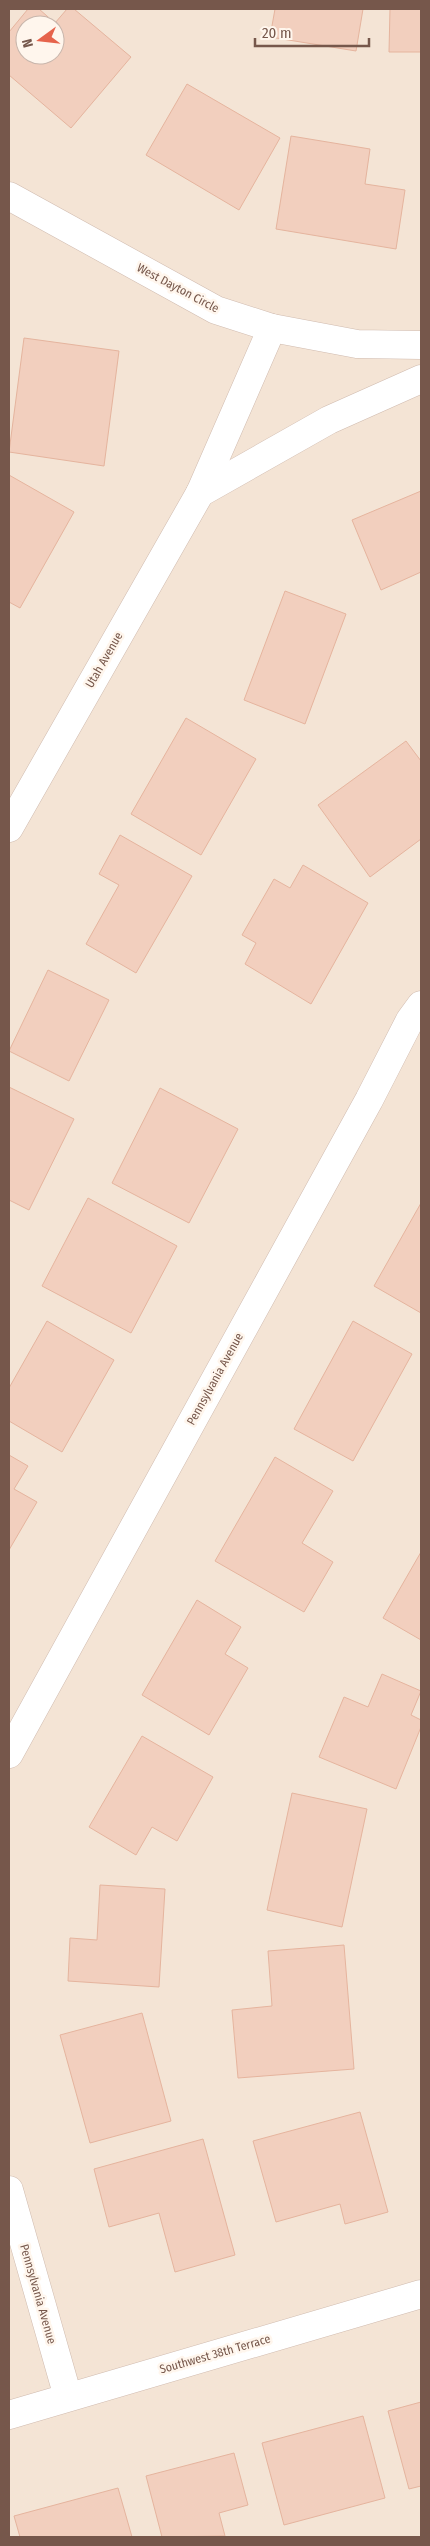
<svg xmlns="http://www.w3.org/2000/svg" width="430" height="2546" viewBox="0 0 430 2546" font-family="'Fira Sans Condensed',sans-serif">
	<rect width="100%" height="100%" fill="#fcf2e6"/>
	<!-- residential -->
	<path fill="#f4e4d5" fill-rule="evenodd" d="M9,9H421V2537H9ZM25,25H55V55H25Z"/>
	<!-- building -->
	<g fill="#f2cfbe" stroke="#e5b49e" fill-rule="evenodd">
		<path d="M28,9H39L55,23L67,9H74L131,57L71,128L9,75V32ZM25,25H55V55H25Z"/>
		<path d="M275,9H363L356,51L270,37Z"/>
		<path d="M390,9H421V52H389Z"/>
		<path d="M187,84L280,138L239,210L146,155Z"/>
		<path d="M291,136L370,149L365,184L405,190L396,249L276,229Z"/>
		<path d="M24,338L119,351L104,466L9,452Z"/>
		<path d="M9,475L74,512L20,608L9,602Z"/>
		<path d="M421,491V572L381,590L352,520Z"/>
		<path d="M285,591L346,614L305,724L244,700Z"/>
		<path d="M186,718L256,759L201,855L131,814Z"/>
		<path d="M406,741L421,761V839L370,877L318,805Z"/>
		<path d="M120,835L192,876L136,973L86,944L119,885L99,874Z"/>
		<path d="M303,865L368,903L311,1004L245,964L256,943L242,935L274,879L290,888Z"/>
		<path d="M48,970L109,1000L69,1081L9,1051Z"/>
		<path d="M9,1087L74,1119L29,1210L9,1200Z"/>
		<path d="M160,1088L238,1129L189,1223L112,1183Z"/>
		<path d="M88,1198L177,1246L131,1333L42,1286Z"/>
		<path d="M421,1203V1313L374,1286Z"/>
		<path d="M47,1321L114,1360L62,1452L9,1421V1388Z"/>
		<path d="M353,1321L412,1354L353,1461L294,1429Z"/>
		<path d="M9,1455L28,1466L14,1489L37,1502L9,1550Z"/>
		<path d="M275,1457L333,1491L302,1543L333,1562L304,1612L215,1561Z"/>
		<path d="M421,1552V1640L383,1618Z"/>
		<path d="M197,1600L241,1627L225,1654L248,1668L209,1735L142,1695Z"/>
		<path d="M382,1674L421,1691L411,1715L421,1720V1727L396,1789L319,1757L344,1697L368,1707Z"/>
		<path d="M142,1736L213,1777L177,1841L152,1827L136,1855L89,1827Z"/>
		<path d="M292,1793L367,1809L342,1927L267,1910Z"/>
		<path d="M100,1885L165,1889L159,1987L68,1981L70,1938L97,1940Z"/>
		<path d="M344,1945L354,2069L238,2078L232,2010L272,2006L268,1951Z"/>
		<path d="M142,2013L171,2121L90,2143L60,2035Z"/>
		<path d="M360,2112L388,2212L345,2224L340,2204L276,2222L253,2141Z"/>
		<path d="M203,2139L235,2255L175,2272L159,2213L109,2227L94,2169Z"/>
		<path d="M421,2402V2486L409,2489L388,2411Z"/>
		<path d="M363,2416L385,2498L284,2525L262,2443Z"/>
		<path d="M234,2453L248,2505L219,2513L225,2536L162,2537L146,2476Z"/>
		<path d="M118,2488L132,2537H20L14,2516Z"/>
	</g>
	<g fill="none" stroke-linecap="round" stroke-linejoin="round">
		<!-- minor casing -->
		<g stroke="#d0bbaf" stroke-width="29">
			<g id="minor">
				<path d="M9,196L216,310L272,328L357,344L421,345"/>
				<path d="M200,493L329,420L421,379"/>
				<path d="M9,828L200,493L272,328"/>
				<path d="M9,1754L369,1100L410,1020L421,1005"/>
				<path d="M9,2190L68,2397"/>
				<path d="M9,2415L421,2294"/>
			</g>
		</g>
		<!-- minor -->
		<use href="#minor" stroke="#fff" stroke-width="28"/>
	</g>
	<g text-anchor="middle" stroke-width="5" stroke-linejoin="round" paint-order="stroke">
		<!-- street labels -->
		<g font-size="12" fill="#76574b" stroke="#fff6ed">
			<text transform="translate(178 288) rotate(28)" y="4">West Dayton Circle</text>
			<text transform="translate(104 660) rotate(-60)" y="4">Utah Avenue</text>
			<text transform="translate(215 1379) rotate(-61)" y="4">Pennsylvania Avenue</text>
			<text transform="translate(38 2294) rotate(74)" y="4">Pennsylvania Avenue</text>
			<text transform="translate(215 2354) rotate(-16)" y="4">Southwest 38th Terrace</text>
		</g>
	</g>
	<!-- border -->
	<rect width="430" height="2546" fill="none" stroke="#76574b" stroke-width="20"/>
	<!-- north arrow -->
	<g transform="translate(40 40) rotate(255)"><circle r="24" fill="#fff6ed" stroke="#c8b6ac"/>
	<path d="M0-4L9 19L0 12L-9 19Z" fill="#e6634b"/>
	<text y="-8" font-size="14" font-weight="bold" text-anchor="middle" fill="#76574b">N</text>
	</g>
	<!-- scale -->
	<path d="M255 38v8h114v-8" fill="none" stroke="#76574b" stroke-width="2.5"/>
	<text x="262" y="38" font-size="15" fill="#76574b" stroke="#fff6ed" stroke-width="4" paint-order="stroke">20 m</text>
</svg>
